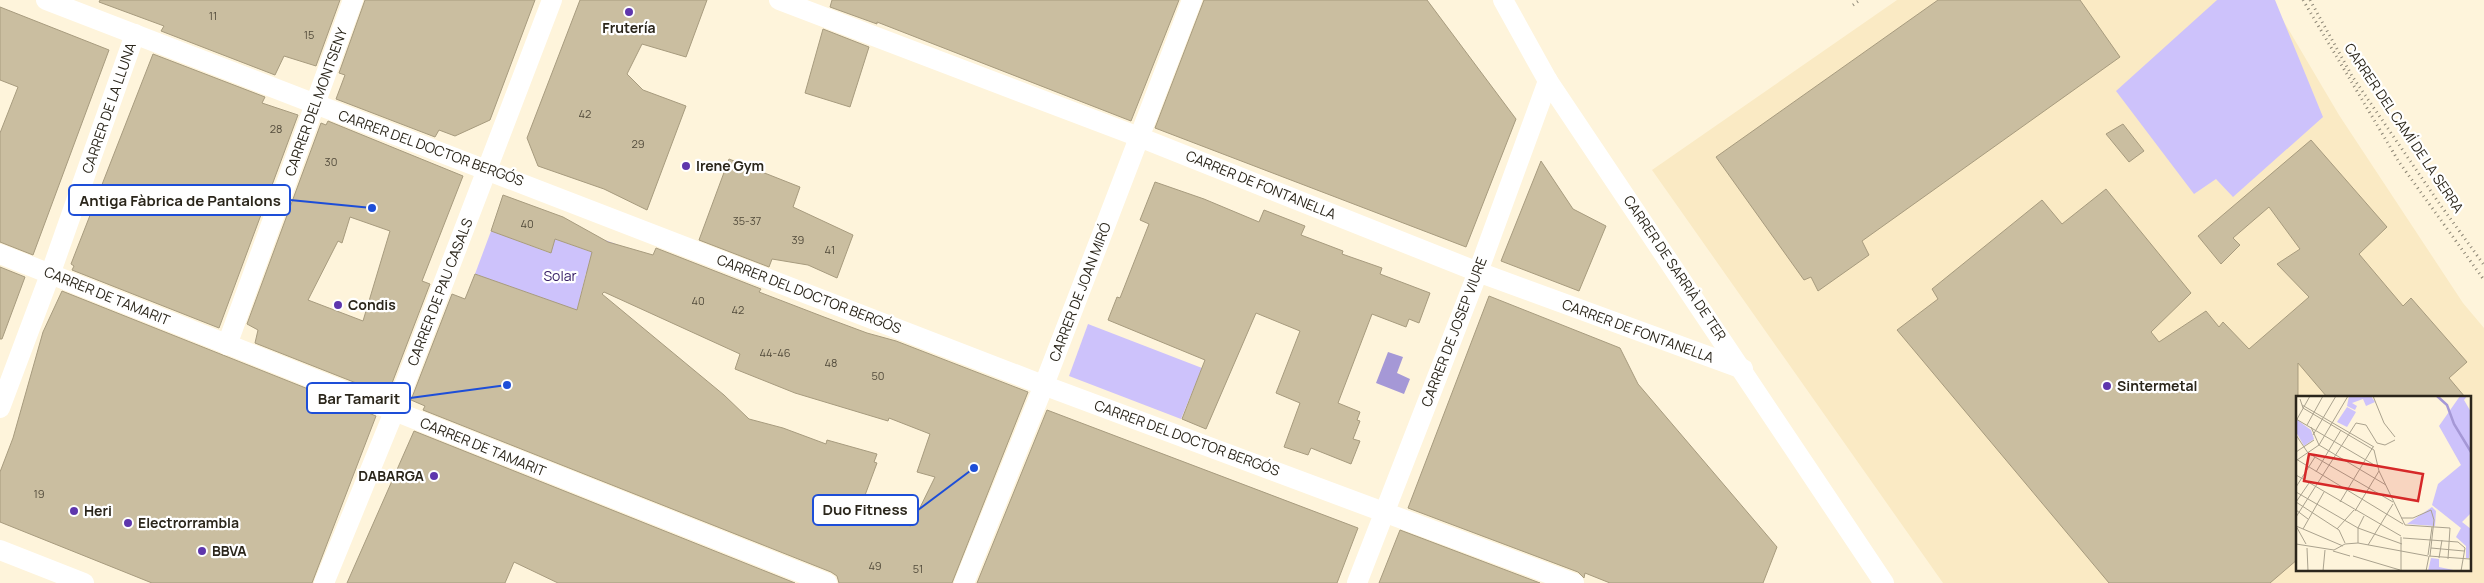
<svg xmlns="http://www.w3.org/2000/svg" width="2484" height="583" viewBox="0 0 2484 583" font-family="Manrope,sans-serif">
	<rect width="100%" height="100%" fill="#fef4db"/>
	<!-- built -->
	<path fill="#faeac4" fill-rule="evenodd" d="M1897,0H2271L2339,115L2463,303L2484,328V583H1943L1652,170ZM2298,397H2470V569H2298Z"/>
	<!-- green -->
	<g fill="#cdc2fb">
		<path d="M2217,0H2275L2323,117L2233,197L2216,179L2194,194L2116,91Z"/>
		<path d="M491,231L550,253L555,239L597,254L605,240L616,244L604,279L586,273L575,318L550,301L475,274Z"/>
		<path d="M1088,324L1202,368L1181,419L1069,376Z"/>
	</g>
	<!-- water -->
	<path fill="#a598d6" d="M1388,352L1403,357L1397,373L1410,379L1404,394L1376,383Z"/>
	<!-- building -->
	<g fill="#cabea0" stroke="#a79b7e" fill-rule="evenodd">
		<path d="M100,0H340L316,66L284,56L275,75L161,31L164,26L99,2Z"/>
		<path d="M365,0H535L490,120L455,136L439,130L435,137L336,99L345,75L339,73Z"/>
		<path d="M580,0H707L686,57L642,44L627,74L643,90L686,106L647,210L604,189L538,166L527,138Z"/>
		<path d="M832,0H1179L1131,121L877,22V24L830,7Z"/>
		<path d="M1204,0H1427L1516,119L1466,247L1155,128Z"/>
		<path d="M1938,0H2080L2120,57L1862,241L1869,255L1818,291L1811,277L1804,280L1716,157Z"/>
		<path d="M0,7L109,50L33,255L0,242V133L18,87L0,80Z"/>
		<path d="M823,29L869,47L850,107L805,93Z"/>
		<path d="M153,54L265,97L262,103L298,115L219,328L72,270L74,266L71,264Z"/>
		<path d="M328,121L463,176L422,281L430,284L389,391L386,390L384,394L255,343L258,330L247,324L321,123L326,125ZM350,217L390,231L363,321L308,300L338,241L342,243Z"/>
		<path d="M2123,124L2144,151L2129,162L2106,134Z"/>
		<path d="M2311,140L2387,227L2359,254L2403,306L2411,298L2467,362L2449,378L2465,397H2327L2298,363V559L2270,583H2109L1897,330L1938,299L1932,289L2042,200L2062,224L2106,189L2191,293L2151,332L2159,342L2206,311L2219,327L2223,322L2249,349L2309,297L2277,264L2300,249L2269,207L2233,238L2240,245L2221,264L2198,236Z"/>
		<path d="M729,159L800,187L793,207L853,235L837,278L808,265L772,259L769,267L699,240Z"/>
		<path d="M1541,161L1573,209L1606,226L1579,291L1501,261Z"/>
		<path d="M1155,182L1204,199L1259,222L1264,210L1305,226L1301,235L1343,251L1342,254L1382,268L1380,274L1430,293L1419,323L1409,319L1406,327L1372,314L1338,403L1360,412L1357,420L1360,421L1353,439L1360,441L1351,464L1311,448L1308,455L1284,447L1300,403L1276,393L1300,331L1256,313L1206,429L1182,419L1205,360L1108,320L1117,297L1120,298L1149,224L1140,220Z"/>
		<path d="M503,195L563,217L608,242L653,255L656,248L761,289L759,292L824,317L867,333L896,341L1028,392L952,583H839L837,576L831,572L423,410L425,406L411,400L452,294L465,299L475,274L577,310L592,252L555,239L551,253L491,231ZM604,292L740,354L735,369L795,393L888,421L889,418L930,434L917,472L935,477L911,526L858,514L877,463L874,462L877,454L827,440L826,444L783,428L749,419L724,395L602,294Z"/>
		<path d="M0,267L25,277L2,339H0Z"/>
		<path d="M62,291L376,416L312,583H152L0,522V472L13,438L43,332Z"/>
		<path d="M1489,296L1620,348L1638,384L1777,547L1763,583H1610L1585,573L1584,578L1578,572L1408,508Z"/>
		<path d="M1047,410L1358,528L1337,583H977Z"/>
		<path d="M414,431L795,583H558L514,562L505,583H347Z"/>
		<path d="M1400,530L1503,569L1540,583H1379Z"/>
	</g>
	<g fill="none" stroke-linecap="round" stroke-linejoin="round">
		<!-- path -->
		<g stroke="#8c8574" stroke-width="3" stroke-dasharray="1 4" stroke-linecap="butt">
			<path d="M2303,0L2399,162L2484,280"/>
			<path d="M2310,0L2352,76L2439,203L2484,265"/>
			<path d="M1853,5L1860,0"/>
		</g>
		<!-- minor -->
		<g stroke="#fff" stroke-width="20">
			<path d="M46,0C379,127 710,258 1043,385C1219,452 1397,516 1574,583"/>
			<path d="M779,0L1139,137L1478,272L1743,369"/>
			<path d="M1503,0L1548,81L1884,583"/>
			<path d="M0,254L827,583"/>
			<path d="M227,345L353,0"/>
			<path d="M0,408L51,272L135,34"/>
			<path d="M0,550L84,583"/>
			<path d="M324,583L394,412L552,0"/>
			<path d="M964,583L1044,385L1192,0"/>
			<path d="M1357,583L1478,272L1548,81"/>
		</g>
	</g>
	<!-- markers -->
	<g fill="#5e36ad" stroke="#fff" stroke-width="2">
		<circle cx="629" cy="12" r="5"/>
		<circle cx="686" cy="166" r="5"/>
		<circle cx="338" cy="305" r="5"/>
		<circle cx="2107" cy="386" r="5"/>
		<circle cx="434" cy="476" r="5"/>
		<circle cx="74" cy="511" r="5"/>
		<circle cx="128" cy="523" r="5"/>
		<circle cx="202" cy="551" r="5"/>
	</g>
	<g text-anchor="middle" stroke-width="4.5" stroke-linejoin="round" paint-order="stroke">
		<!-- number labels -->
		<g font-size="11" fill="#534c3c">
			<text x="213" y="20">11</text>
			<text x="309" y="39">15</text>
			<text x="585" y="118">42</text>
			<text x="276" y="133">28</text>
			<text x="638" y="148">29</text>
			<text x="331" y="166">30</text>
			<text x="747" y="225">35-37</text>
			<text x="527" y="228">40</text>
			<text x="798" y="244">39</text>
			<text x="830" y="254">41</text>
			<text x="698" y="305">40</text>
			<text x="738" y="314">42</text>
			<text x="775" y="357">44-46</text>
			<text x="831" y="367">48</text>
			<text x="878" y="380">50</text>
			<text x="39" y="498">19</text>
			<text x="875" y="570">49</text>
			<text x="918" y="573">51</text>
		</g>
		<!-- poi labels -->
		<g font-size="14" font-weight="bold" fill="#2b261b" stroke="#fff" text-anchor="start">
			<text x="629" y="33" text-anchor="middle">Frutería</text>
			<text x="696" y="171">Irene Gym</text>
			<text x="348" y="310">Condis</text>
			<text x="2117" y="391">Sintermetal</text>
			<text x="424" y="481" text-anchor="end">DABARGA</text>
			<text x="84" y="516">Heri</text>
			<text x="138" y="528">Electrorrambla</text>
			<text x="212" y="556">BBVA</text>
		</g>
		<!-- street labels -->
		<g font-size="14" fill="#2b261b" stroke="#fff">
			<text transform="translate(316 102) rotate(-70)" y="5">CARRER DEL MONTSENY</text>
			<text transform="translate(109 108) rotate(-71)" y="5">CARRER DE LA LLUNA</text>
			<text transform="translate(2404 128) rotate(56)" y="5">CARRER DEL CAMÍ DE LA SERRA</text>
			<text transform="translate(431 148) rotate(20)" y="5">CARRER DEL DOCTOR BERGÓS</text>
			<text transform="translate(1261 185) rotate(22)" y="5">CARRER DE FONTANELLA</text>
			<text transform="translate(1675 268) rotate(56)" y="5">CARRER DE SARRIÀ DE TER</text>
			<text transform="translate(440 292) rotate(-69)" y="5">CARRER DE PAU CASALS</text>
			<text transform="translate(1080 292) rotate(-69)" y="5">CARRER DE JOAN MIRÓ</text>
			<text transform="translate(809 294) rotate(21)" y="5">CARRER DEL DOCTOR BERGÓS</text>
			<text transform="translate(107 296) rotate(22)" y="5">CARRER DE TAMARIT</text>
			<text transform="translate(1638 331) rotate(20)" y="5">CARRER DE FONTANELLA</text>
			<text transform="translate(1454 332) rotate(-69)" y="5">CARRER DE JOSEP VIURE</text>
			<text transform="translate(1187 438) rotate(20)" y="5">CARRER DEL DOCTOR BERGÓS</text>
			<text transform="translate(483 447) rotate(22)" y="5">CARRER DE TAMARIT</text>
		</g>
		<!-- park labels -->
		<g font-size="14" fill="#341c64" stroke="#fff">
			<text x="560" y="281">Solar</text>
		</g>
	</g>
	<!-- overview -->
	<g transform="translate(2296 396)">
		<rect width="175" height="175" fill="#fef4db"/>
		<path d="M53,0H75L79,6L70,10L67,3L56,7L61,10L59,14L51,10ZM164,0H171L168,4L175,16V117L166,126L175,133L173,162H170V150L160,141L165,132L136,109L142,88L165,69L143,30ZM51,11L60,16L51,31L41,26ZM0,23L15,34L18,43L8,50L0,36ZM136,111L140,115L139,130L111,128ZM135,162L143,163V171L162,175H132Z" fill="#cdc2fb"/>
		<path fill="none" stroke="#a598d6" stroke-width="2.5" d="M141,0L151,9L158,28L175,56"/>
		<path fill="none" stroke="#aaa28e" stroke-width="1" d="M77,0L88,27L99,41M4,3L7,12L78,54L83,75L109,129M6,9L78,51M0,23L80,70M0,25L14,0M11,29L27,0M15,31L23,49L90,89M0,39L12,57L97,106M17,39L40,0M0,56L18,44M0,63L107,128M1,64L23,49L52,0M20,76L45,34M0,79L105,140M0,91L19,61M0,96L62,132L106,148M0,106L43,134L49,147M0,106L13,87M44,106L77,51M0,114L12,123M59,115L83,75M0,121L60,27L70,29L81,47L89,49L99,44M105,122H117L135,114L138,124L134,160M109,129L154,132L152,163M0,130L47,150M0,130L10,148M7,133L28,96M41,133L58,114M107,142L162,146L169,152L165,175M62,147V132L68,120M0,148L38,154L49,148L62,147L132,160M72,149L97,108M11,152L12,175M135,152L168,155M37,155L54,160M132,159L136,131M57,160L104,174M133,160L174,163M143,162L146,144M105,174V141M27,175L29,154M130,175L133,160"/>
		<path fill="#d62828" fill-opacity="0.15" stroke="#d62828" stroke-width="2.5" d="M13,58L127,78L122,105L8,85Z"/>
		<rect width="175" height="175" fill="none" stroke="#2b261b" stroke-width="2.5"/>
	</g>
	<!-- callouts -->
	<path fill="none" stroke="#1d4ed8" stroke-width="2" d="M372 208L290 200M507 385L410 398M974 468L918 510"/>
	<g fill="#1d4ed8" stroke="#fff" stroke-width="2">
		<circle cx="372" cy="208" r="5"/>
		<circle cx="507" cy="385" r="5"/>
		<circle cx="974" cy="468" r="5"/>
	</g>
	<g fill="#fff" stroke="#1d4ed8" stroke-width="2">
		<rect x="69" y="185" width="221" height="30" rx="5"/>
		<rect x="307" y="383" width="103" height="30" rx="5"/>
		<rect x="813" y="495" width="105" height="30" rx="5"/>
	</g>
	<g font-size="15" text-anchor="middle" font-weight="bold" fill="#2b261b">
		<text x="180" y="206">Antiga Fàbrica de Pantalons</text>
		<text x="359" y="404">Bar Tamarit</text>
		<text x="865" y="515">Duo Fitness</text>
	</g>
</svg>
